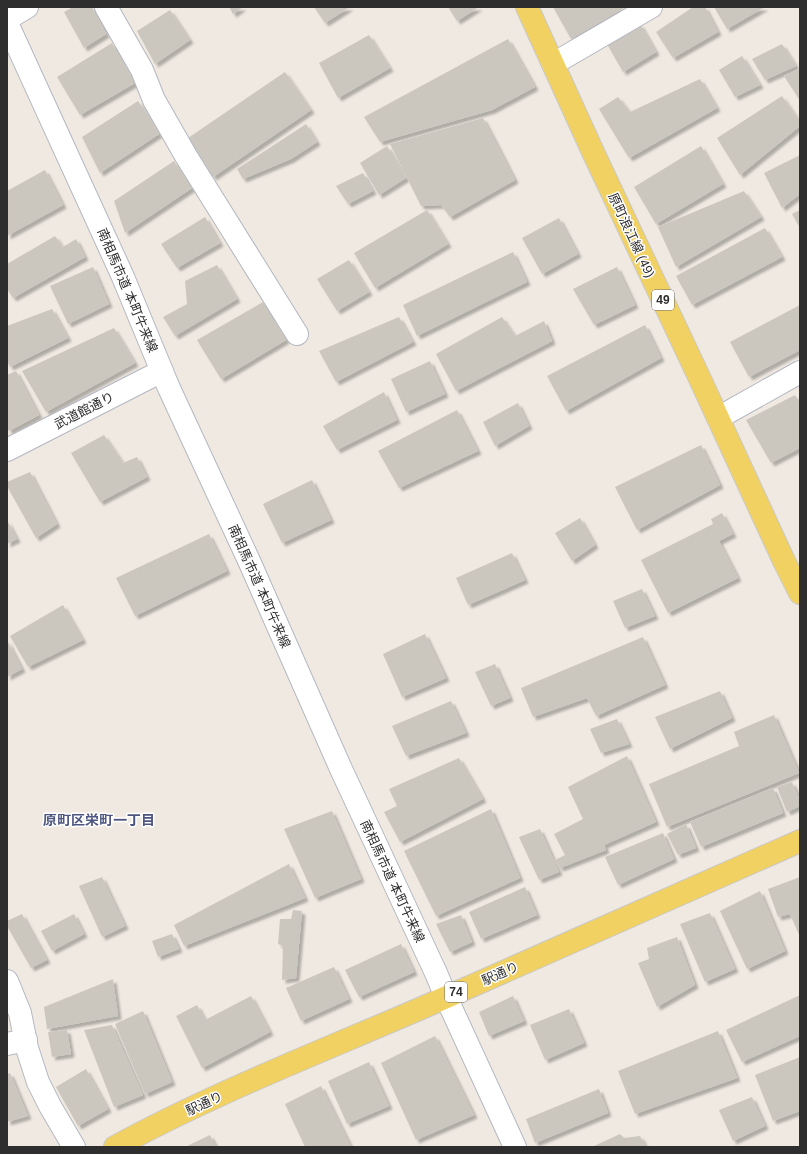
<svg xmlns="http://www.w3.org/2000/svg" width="807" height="1154" viewBox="0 0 807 1154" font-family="Arial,'Noto Sans JP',sans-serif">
	<defs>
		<filter id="shadow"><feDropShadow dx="3.5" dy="3.5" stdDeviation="1" flood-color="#0004"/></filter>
	</defs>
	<rect width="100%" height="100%" fill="#efe9e1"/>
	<!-- building -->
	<g fill="#cbc7bf" filter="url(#shadow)">
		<path d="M73,7H92L106,34L84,48L64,12Z"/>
		<path d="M229,7H243L233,14Z"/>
		<path d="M314,7H350L325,23Z"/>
		<path d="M448,7H479L457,21Z"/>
		<path d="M553,7H626L571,39Z"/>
		<path d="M693,7H705L718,32L673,58L656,32Z"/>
		<path d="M714,7H765L727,29Z"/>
		<path d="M170,10L190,40L155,64L137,31Z"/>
		<path d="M640,24L656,52L623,72L607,44Z"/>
		<path d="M369,35L390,68L338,98L319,63Z"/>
		<path d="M508,39L535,87L492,110L380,142L364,117Z"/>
		<path d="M112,43L135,83L80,115L57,77Z"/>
		<path d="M782,44L796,66L765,80L752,59Z"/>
		<path d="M742,56L760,85L735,97L719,70Z"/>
		<path d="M800,69V98L799,99L784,76Z"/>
		<path d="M285,72L311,110L213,177L188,138Z"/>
		<path d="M700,79L717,108L629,158L599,109L618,97L630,112Z"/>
		<path d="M782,96L800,122V126L740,175L717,138Z"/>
		<path d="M138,101L159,134L100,173L82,137Z"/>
		<path d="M483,118L515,180L450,217L441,205L421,206L390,144Z"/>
		<path d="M306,124L317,142L291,159L243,179L237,169Z"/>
		<path d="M387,146L406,178L379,195L360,163Z"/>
		<path d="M701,146L723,184L656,224L634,187Z"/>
		<path d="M800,155V194L782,208L764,173Z"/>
		<path d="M174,161L192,188L125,233L114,201Z"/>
		<path d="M45,170L63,205L7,236V191Z"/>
		<path d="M363,173L373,191L348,204L336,186Z"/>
		<path d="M744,191L761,217L676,267L658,227Z"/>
		<path d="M427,210L448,244L375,288L354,253Z"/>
		<path d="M800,210V228L792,214Z"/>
		<path d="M205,217L220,243L177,268L161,244Z"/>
		<path d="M559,218L578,254L542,274L522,238Z"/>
		<path d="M765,228L782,257L692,305L676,276Z"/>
		<path d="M55,236L63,247L76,239L85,257L13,298L7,289V264Z"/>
		<path d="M513,252L527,282L417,336L403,305Z"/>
		<path d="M349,260L369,292L337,311L317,279Z"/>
		<path d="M217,265L237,299L175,336L163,317L187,304L185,281Z"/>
		<path d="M93,267L109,304L68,324L50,286Z"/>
		<path d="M617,267L635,305L594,325L573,289Z"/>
		<path d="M263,302L286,340L221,379L197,340Z"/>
		<path d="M800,305V350L749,377L730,342Z"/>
		<path d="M52,309L68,338L10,367L7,361V326Z"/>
		<path d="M399,317L413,342L336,382L319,351Z"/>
		<path d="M502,317L515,336L544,321L552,341L456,391L436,354Z"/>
		<path d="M645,325L661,358L566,411L547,376Z"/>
		<path d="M114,328L135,363L46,412L22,371Z"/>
		<path d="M430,361L445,394L406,412L391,379Z"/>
		<path d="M16,371L39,415L9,431L7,427V375Z"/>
		<path d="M384,392L397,420L337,450L323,426Z"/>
		<path d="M795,395L800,403V448L771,463L746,420Z"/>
		<path d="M518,403L529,426L495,446L483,422Z"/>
		<path d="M457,410L478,451L399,488L378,451Z"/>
		<path d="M104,435L123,463L137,457L147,477L100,502L71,453Z"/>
		<path d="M701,445L720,485L637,530L615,487Z"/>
		<path d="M30,472L57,524L36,538L7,486V482Z"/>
		<path d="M312,480L331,520L282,543L263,504Z"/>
		<path d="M722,513L733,534L719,541L738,578L668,613L641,560L713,524L711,519Z"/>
		<path d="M580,518L595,545L572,561L555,533Z"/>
		<path d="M7,520L17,539L7,544Z"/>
		<path d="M209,534L227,571L135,616L116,578Z"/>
		<path d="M512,553L525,580L468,605L456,578Z"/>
		<path d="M642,589L655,616L625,628L613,601Z"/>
		<path d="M63,605L83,640L28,667L10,636Z"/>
		<path d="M425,634L446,678L402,697L383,654Z"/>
		<path d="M643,637L665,685L596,716L587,698L533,717L521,688Z"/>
		<path d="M7,640L22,669L7,677Z"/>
		<path d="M495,664L510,698L491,706L475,672Z"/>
		<path d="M720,691L732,718L670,749L655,717Z"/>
		<path d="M451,701L466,733L406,756L392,726Z"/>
		<path d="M774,715L799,773L667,827L649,784L739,746L734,732Z"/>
		<path d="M617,719L629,744L601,753L590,729Z"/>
		<path d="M627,756L656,822L604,845L606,850L560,868L555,860L565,855L554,834L583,819L568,787Z"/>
		<path d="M459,758L483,799L400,842L384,812L397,806L389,789Z"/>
		<path d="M792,782L800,801V806L787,812L777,787Z"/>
		<path d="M773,788L783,813L701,847L690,822Z"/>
		<path d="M491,809L520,878L436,916L404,851Z"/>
		<path d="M332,811L361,879L315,898L284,829Z"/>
		<path d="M686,824L696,848L678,855L667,834Z"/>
		<path d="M540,829L559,872L539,880L519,837Z"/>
		<path d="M663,833L674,859L618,885L605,857Z"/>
		<path d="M289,864L305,898L184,946L174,925Z"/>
		<path d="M102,877L125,926L102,937L79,886Z"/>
		<path d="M800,877V937L790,914L778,917L768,889Z"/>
		<path d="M525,887L537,915L481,939L469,912Z"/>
		<path d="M760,891L785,951L747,969L720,911Z"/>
		<path d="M293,910L302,911L296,978L282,980L283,946L278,944L280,919H291Z"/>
		<path d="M710,913L735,969L705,982L680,924Z"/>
		<path d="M22,914L47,960L31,968L7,926V921Z"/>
		<path d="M74,914L84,934L52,951L41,931Z"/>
		<path d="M461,915L472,942L450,952L436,924Z"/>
		<path d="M172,934L179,949L158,957L152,941Z"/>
		<path d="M677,937L695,985L657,1007L638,963L649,959L647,948Z"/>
		<path d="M401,944L414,972L359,997L345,970Z"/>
		<path d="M334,967L349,999L301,1021L286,988Z"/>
		<path d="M113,979L118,1016L47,1029L44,1007Z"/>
		<path d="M800,995V1036L742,1062L726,1030Z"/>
		<path d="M251,996L270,1032L202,1068L176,1016L197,1005L205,1020Z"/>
		<path d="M513,996L524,1021L489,1036L479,1012Z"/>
		<path d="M569,1009L584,1043L545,1060L530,1025Z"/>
		<path d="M143,1011L172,1082L145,1094L115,1024Z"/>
		<path d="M112,1025L143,1095L114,1107L84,1030Z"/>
		<path d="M67,1030L71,1054L52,1057L48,1032Z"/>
		<path d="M718,1031L737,1078L635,1114L618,1071Z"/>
		<path d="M435,1036L474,1115L416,1140L381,1063Z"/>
		<path d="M800,1057V1111L773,1121L755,1075Z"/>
		<path d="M369,1062L389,1106L347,1124L328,1081Z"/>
		<path d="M86,1069L108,1109L78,1126L56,1087Z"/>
		<path d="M10,1073L28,1116L7,1122V1074Z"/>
		<path d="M321,1086L351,1147H305L285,1104Z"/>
		<path d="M599,1089L608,1113L535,1143L526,1119Z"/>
		<path d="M752,1097L765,1126L733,1141L719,1110Z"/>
		<path d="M620,1134L624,1138L640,1136L646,1147H592Z"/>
		<path d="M210,1135L216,1147H185Z"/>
	</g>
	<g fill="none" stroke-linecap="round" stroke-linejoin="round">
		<!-- minor casing -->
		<g stroke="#b4b7c1" stroke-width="24">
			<g id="minor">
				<path d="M106,7L142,70L154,100L186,156L297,334"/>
				<path d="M7,19L27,7"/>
				<path d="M7,23L123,277L168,386L250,563L341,769L436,973L446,997L515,1147"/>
				<path d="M553,64L651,7"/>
				<path d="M718,418L800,372"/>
				<path d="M7,450L162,371"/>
				<path d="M7,981L20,1013L27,1048L38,1082L50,1106L74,1147"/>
				<path d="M7,1044L26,1040"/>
			</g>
		</g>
		<!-- major casing -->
		<g stroke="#c9c9c9" stroke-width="24">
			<g id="major">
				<path d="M527,7L593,152L700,379L784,561L800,593"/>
				<path d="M115,1147C214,1093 320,1052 424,1007C549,952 674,896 800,841"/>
			</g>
		</g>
		<!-- minor -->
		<use href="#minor" stroke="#fff" stroke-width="22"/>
		<!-- major -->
		<use href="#major" stroke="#f2d163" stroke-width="22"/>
	</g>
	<g text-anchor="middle" stroke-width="3" stroke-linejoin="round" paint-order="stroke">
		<!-- shield labels -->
		<g fill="#fff" stroke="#6d6d6d" stroke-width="1">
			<rect x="652" y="290" width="22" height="20" rx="3"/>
			<rect x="445" y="982" width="22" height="20" rx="3"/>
		</g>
		<g font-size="12" font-weight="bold" fill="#2e2e2e">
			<text x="663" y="304">49</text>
			<text x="456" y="996">74</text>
		</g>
		<!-- street labels -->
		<g font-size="13" fill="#2e2e2e" stroke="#fff">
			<text transform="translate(632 235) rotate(65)" y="5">原町浪江線 (49)</text>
			<text transform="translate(128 290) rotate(67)" y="5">南相馬市道 本町牛来線</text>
			<text transform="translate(84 410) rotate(-27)" y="5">武道館通り</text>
			<text transform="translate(260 586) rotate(66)" y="5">南相馬市道 本町牛来線</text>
			<text transform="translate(393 881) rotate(65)" y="5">南相馬市道 本町牛来線</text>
			<text transform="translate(500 973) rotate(-24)" y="5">駅通り</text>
			<text transform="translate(204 1103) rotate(-25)" y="5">駅通り</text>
		</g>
		<!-- neighbourhood labels -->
		<g font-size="14" font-weight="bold" fill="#4d5680" stroke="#fff">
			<text x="99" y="825">原町区栄町一丁目</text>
		</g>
	</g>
	<!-- border -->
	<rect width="807" height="1154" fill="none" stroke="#2e2e2e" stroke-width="16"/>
</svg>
